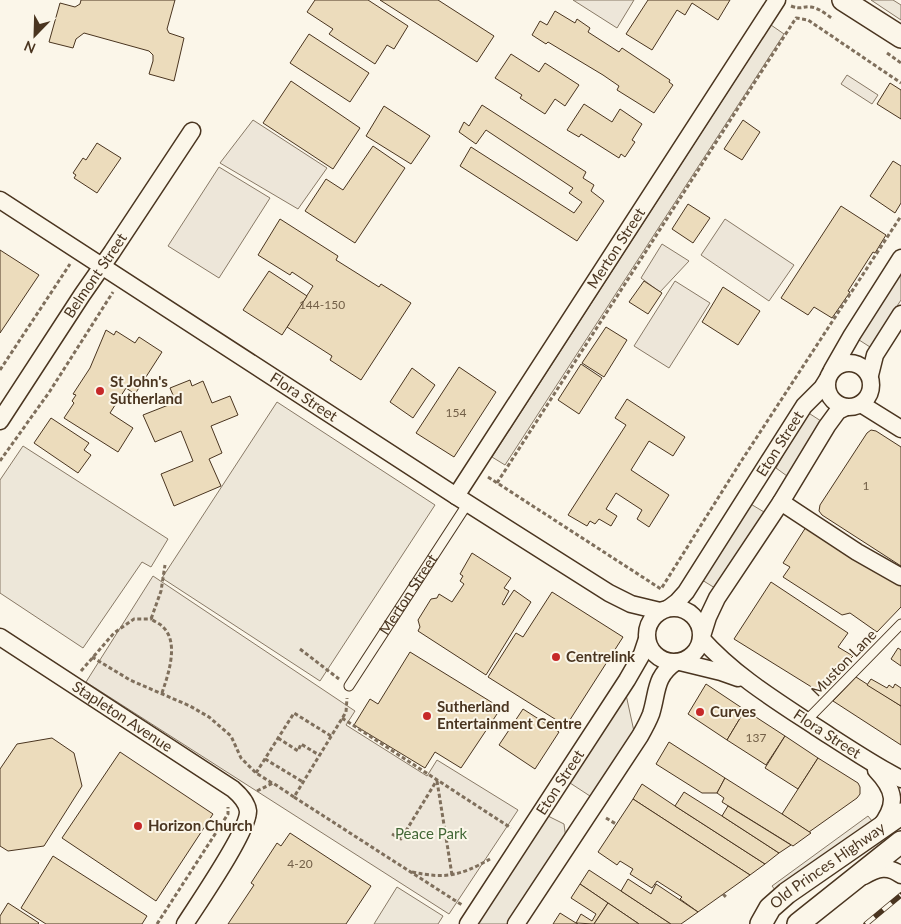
<svg xmlns="http://www.w3.org/2000/svg" width="901" height="924" viewBox="0 0 901 924" font-family="Lato,sans-serif">
	<rect width="100%" height="100%" fill="#fbf6e9"/>
	<!-- green -->
	<g fill="#ede6d9" stroke="#887966">
		<path d="M573,0H634L617,28Z"/>
		<path d="M847,75L878,95L872,104L841,84Z"/>
		<path d="M253,120L327,168L298,209L220,163Z"/>
		<path d="M219,167L270,198L219,278L168,246Z"/>
		<path d="M725,219L794,265L769,301L701,255Z"/>
		<path d="M662,244L689,261L660,292L641,278Z"/>
		<path d="M675,281L710,303L669,368L634,346Z"/>
		<path d="M153,576L355,711L346,725L427,776L437,760L518,810L449,914L86,682Z"/>
	</g>
	<!-- parking -->
	<g fill="#ede7d9" stroke="#887966">
		<path d="M871,0H893L901,5V20Z"/>
		<path d="M771,25L784,34L505,465L492,457Z"/>
		<path d="M901,269V300L870,347L856,338Z"/>
		<path d="M277,402L435,505L320,681L162,578Z"/>
		<path d="M807,412L821,421L787,476L776,468Z"/>
		<path d="M23,446L168,539L151,567L142,562L83,648L0,593V480Z"/>
		<path d="M749,503L764,512L715,588L702,580Z"/>
		<path d="M625,690L635,736L593,798L567,781Z"/>
		<path d="M546,815L564,824L566,839L512,924H473Z"/>
		<path d="M868,816L872,821L776,891L772,886Z"/>
		<path d="M397,887L443,916L438,924H374Z"/>
	</g>
	<!-- building -->
	<g fill="#ecdcbc" stroke="#4a3520">
		<path d="M81,0H175L167,29L169,33L184,38L174,81L149,74L153,61V55L149,51L84,33L76,39L73,48L49,42L60,3L75,7L80,4Z"/>
		<path d="M315,0H368L408,26L394,49L387,45L375,64L329,34L333,29L307,12Z"/>
		<path d="M380,0H438L494,36L477,62Z"/>
		<path d="M648,0H730L718,20L692,3L685,15L677,10L652,50L626,34Z"/>
		<path d="M555,11L575,23L577,19L590,28L588,32L619,52L622,48L670,80L669,82L673,85L654,113L617,90L619,86L603,75L548,42L546,44L532,35L540,21L547,25Z"/>
		<path d="M309,34L369,73L350,102L290,63Z"/>
		<path d="M511,54L539,72L545,63L579,85L565,106L555,99L545,114L520,98L522,95L495,78Z"/>
		<path d="M291,81L360,128L333,169L263,123Z"/>
		<path d="M890,83L901,90V119L877,104Z"/>
		<path d="M584,104L612,122L620,109L642,124L632,140L635,142L625,157L621,154L619,158L581,134L579,137L567,130Z"/>
		<path d="M482,105L586,172L583,178L594,185L591,191L604,201L577,241L460,166L471,147L574,213L582,202L569,193L573,188L486,130L476,144L459,132L464,122L469,126Z"/>
		<path d="M384,106L430,136L411,164L366,136Z"/>
		<path d="M743,120L760,132L742,160L724,149Z"/>
		<path d="M97,143L121,158L97,193L74,178L76,175L73,173L83,158L86,160Z"/>
		<path d="M373,146L405,168L355,243L305,211L326,179L343,190Z"/>
		<path d="M893,161L901,166V203L895,213L870,196Z"/>
		<path d="M688,204L710,218L693,243L672,229Z"/>
		<path d="M841,206L886,235L875,253L873,252L848,291L850,292L832,318L814,307L808,315L781,298Z"/>
		<path d="M280,219L338,256L336,260L379,287L381,284L411,303L361,380L330,360L332,356L287,327L289,324L286,322L298,303L301,305L313,286L292,272L290,275L258,255Z"/>
		<path d="M0,250L39,275L0,333Z"/>
		<path d="M269,271L307,296L282,335L243,310Z"/>
		<path d="M644,281L662,293L648,314L629,302Z"/>
		<path d="M723,287L760,311L738,345L702,322Z"/>
		<path d="M606,327L627,340L604,377L582,363Z"/>
		<path d="M106,330L114,335L116,331L135,343L139,337L162,352L135,394L126,388L110,413L133,428L118,452L64,418L74,403L72,401L76,395L73,394L90,368Z"/>
		<path d="M581,364L602,378L579,414L558,400Z"/>
		<path d="M459,367L496,392L454,457L416,433Z"/>
		<path d="M412,368L435,385L413,418L390,402Z"/>
		<path d="M190,380L192,386L203,381L212,403L230,396L238,415L211,426L222,453L209,459L221,486L174,506L161,474L193,461L181,431L155,442L143,415L176,402L170,388Z"/>
		<path d="M627,399L685,437L673,456L649,441L631,470L669,495L649,527L637,519L642,510L616,493L606,509L617,516L611,526L599,519L595,524L590,521L587,526L568,515L626,425L615,418Z"/>
		<path d="M51,418L89,443L84,450L91,455L78,473L34,443Z"/>
		<path d="M871,430L876,431L901,447V566L822,515L819,511L820,505L867,433Z"/>
		<path d="M806,527L901,586V607L877,632L850,613L842,615L783,577L790,567L783,563Z"/>
		<path d="M472,553L511,578L504,588L509,591L502,604L504,605L514,590L531,602L486,675L418,631L420,627L418,620L431,599L437,598L439,594L452,602L464,584L460,581L463,576L460,574Z"/>
		<path d="M771,582L848,633L838,647L853,656L818,691L734,639Z"/>
		<path d="M552,592L623,637L566,726L488,677L516,633L523,637Z"/>
		<path d="M898,648L901,650V666L891,659Z"/>
		<path d="M410,652L501,708L461,768L435,752L425,768L354,725L370,699L378,704Z"/>
		<path d="M856,677L901,706V745L833,701Z"/>
		<path d="M871,679L887,688L889,685L893,688L895,684L901,688V706L867,685Z"/>
		<path d="M706,684L745,710L727,740L688,714Z"/>
		<path d="M523,709L559,732L535,769L499,745Z"/>
		<path d="M745,710L785,736L766,765L727,740Z"/>
		<path d="M785,736L818,758L798,789L765,768Z"/>
		<path d="M52,738L74,753L82,786L44,846L8,851L0,846V769L17,744Z"/>
		<path d="M669,742L725,778L717,793H702L656,764Z"/>
		<path d="M120,752L213,814L156,901L62,838Z"/>
		<path d="M818,758L858,783L860,787V794L857,798L809,832L782,814Z"/>
		<path d="M725,778L782,814L811,833L793,846L722,802L724,798L717,793Z"/>
		<path d="M642,784L675,806L765,864L750,875L633,799Z"/>
		<path d="M684,792L722,816L779,853L765,864L675,806Z"/>
		<path d="M633,799L750,875L698,912L680,899L682,897L657,881L652,888L630,874L633,869L620,861L617,865L598,852Z"/>
		<path d="M728,806L791,845L779,853L722,816Z"/>
		<path d="M290,833L371,886L346,924H228L254,885L251,883L277,843L281,846Z"/>
		<path d="M53,856L147,916L142,924H46L21,908Z"/>
		<path d="M589,870L621,891L671,924H639L580,884Z"/>
		<path d="M628,879L651,894L656,884L698,912L681,924H671L621,891Z"/>
		<path d="M580,884L608,903L594,924L576,923L581,914L592,921L596,914L571,898Z"/>
		<path d="M8,903L39,923L38,924H0V916Z"/>
		<path d="M608,903L639,924H594Z"/>
		<path d="M560,913L576,923L578,924H553Z"/>
	</g>
	<g fill="none" stroke-linecap="round" stroke-linejoin="round">
		<!-- service casing -->
		<g stroke="#4a3520" stroke-width="11">
			<g id="service">
				<path id="s1" d="M349,686L468,503"/>
				<path d="M807,720L901,624"/>
			</g>
		</g>
		<!-- minor casing -->
		<g stroke="#4a3520" stroke-width="19">
			<g id="minor">
				<path id="s2" d="M0,200L456,496L609,593L631,604L660,611"/>
				<circle cx="849" cy="385" r="22"/>
				<path d="M832,370L852,335L901,258"/>
				<path d="M870,375L875,355L901,314"/>
				<path d="M861,404L901,429"/>
				<path id="s3" d="M0,421L82,295L112,252L192,131"/>
				<path id="s4" d="M456,496L777,0"/>
				<path d="M781,502L857,552L901,577"/>
				<circle cx="674" cy="635" r="27"/>
				<path id="s5" d="M669,608L677,602L686,592L804,406L822,388L827,380"/>
				<path d="M702,636L708,617L717,598L781,502L827,426L838,411L846,407"/>
				<path id="s6" d="M0,637L233,789C240,795 247,802 248,811C249,830 197,905 185,924"/>
				<path id="s7" d="M701,638C734,675 775,700 816,727C844,745 872,764 901,779"/>
				<path d="M680,662L721,672L738,678"/>
				<path d="M876,770C895,790 898,804 880,827"/>
				<path d="M864,876C877,868 888,865 901,875"/>
				<path id="s8" d="M468,924L627,680L642,654L647,639"/>
				<path d="M516,924L640,736C644,729 648,722 651,714C658,692 654,677 676,662"/>
			</g>
		</g>
		<!-- tertiary casing -->
		<g stroke="#4a3520" stroke-width="24">
			<g id="tertiary">
				<path d="M843,0L901,37"/>
				<path id="s9" d="M761,924L770,908L787,893L901,814"/>
				<path d="M798,924L901,842"/>
			</g>
		</g>
		<!-- path -->
		<g stroke="#7f6f5c" stroke-width="3" stroke-dasharray="4 2.5" stroke-linecap="butt">
			<path d="M791,6C801,10 803,6 811,7C819,8 827,15 833,19"/>
			<path d="M887,53L901,63"/>
			<path d="M0,370L70,264"/>
			<path d="M0,461L50,391L113,292"/>
			<path d="M488,477L661,589L740,463L901,216"/>
			<path d="M497,483L796,18L808,20L901,83"/>
			<path d="M300,649L339,679"/>
			<path d="M92,657L130,680L190,706L209,717L231,736L241,758L256,773L272,783"/>
			<path d="M81,671L114,633L134,619H151L152,617"/>
			<path d="M162,693C168,675 179,644 164,628C161,624 155,622 151,619L161,591L165,565"/>
			<path d="M342,718L511,828"/>
			<path d="M278,738L298,751L301,744L319,755"/>
			<path d="M265,759L303,782"/>
			<path d="M256,773L294,713L331,736"/>
			<path d="M437,781L452,875"/>
			<path d="M257,791L273,783L294,797L346,712L347,698"/>
			<path d="M294,797L462,905"/>
			<path d="M606,818L616,824"/>
			<path d="M392,834L401,839L437,780"/>
			<path d="M412,872C445,879 460,876 490,859"/>
			<path d="M723,894L727,898"/>
			<path d="M157,924L228,814V807"/>
		</g>
		<!-- service -->
		<use href="#service" stroke="#fbf6e9" stroke-width="9"/>
		<!-- minor -->
		<use href="#minor" stroke="#fbf6e9" stroke-width="16"/>
		<!-- tertiary -->
		<use href="#tertiary" stroke="#fbf6e9" stroke-width="21"/>
		<!-- rail casing -->
		<g stroke="#4a3520" stroke-width="5.5">
			<path id="rail" d="M866,924L901,895"/>
		</g>
		<!-- rail -->
		<use href="#rail" stroke="#fbf6e9" stroke-width="4" stroke-dasharray="11" stroke-linecap="butt"/>
	</g>
	<!-- markers -->
	<g fill="#c62828" stroke="#fbf6e9" stroke-width="2">
		<circle cx="100" cy="391" r="5"/>
		<circle cx="556" cy="657" r="5"/>
		<circle cx="700" cy="712" r="5"/>
		<circle cx="427" cy="716" r="5"/>
		<circle cx="138" cy="826" r="5"/>
	</g>
	<g text-anchor="middle" stroke-width="4" stroke-linejoin="round" paint-order="stroke">
		<!-- number labels -->
		<g font-size="12" fill="#725f47">
			<text x="322" y="309">144-150</text>
			<text x="456" y="417">154</text>
			<text x="866" y="490">1</text>
			<text x="756" y="742">137</text>
			<text x="300" y="868">4-20</text>
		</g>
		<!-- street labels -->
		<g font-size="15" fill="#4a3520" stroke="#fbf6e9">
			<text dy="5" stroke="none"><textPath href="#s4" startOffset="295">Merton Street</textPath></text>
			<text dy="5" stroke="none"><textPath href="#s3" startOffset="174">Belmont Street</textPath></text>
			<text dy="5" stroke="none"><textPath href="#s2" startOffset="362">Flora Street</textPath></text>
			<text dy="5" stroke="none"><textPath href="#s5" startOffset="199">Eton Street</textPath></text>
			<text dy="5" stroke="none"><textPath href="#s1" startOffset="109">Merton Street</textPath></text>
			<text transform="translate(844 663) rotate(-46)" y="5">Muston Lane</text>
			<text dy="5" stroke="none"><textPath href="#s6" startOffset="146">Stapleton Avenue</textPath></text>
			<text dy="5" stroke="none"><textPath href="#s7" startOffset="159">Flora Street</textPath></text>
			<text dy="5" stroke="none"><textPath href="#s8" startOffset="169">Eton Street</textPath></text>
			<text dy="5" stroke="none"><textPath href="#s9" startOffset="90">Old Princes Highway</textPath></text>
		</g>
		<!-- poi labels -->
		<g font-size="15" font-weight="bold" fill="#4a3520" stroke="#fbf6e9" text-anchor="start">
			<text x="110" y="387">St John's<tspan x="110" dy="17">Sutherland</tspan></text>
			<text x="566" y="662">Centrelink</text>
			<text x="437" y="712">Sutherland<tspan x="437" dy="17">Entertainment Centre</tspan></text>
			<text x="710" y="717">Curves</text>
			<text x="148" y="831">Horizon Church</text>
		</g>
		<!-- park labels -->
		<g font-size="15" fill="#436837" stroke="#fbf6e9">
			<text x="431" y="839">Peace Park</text>
		</g>
	</g>
	<!-- north arrow -->
	<g transform="translate(35 35) rotate(203)" stroke="#fbf6e9" stroke-width="4" paint-order="stroke">
	<path d="M0-4L9 19L0 12L-9 19Z" fill="#4a3520"/>
	<text y="-8" font-size="14" font-weight="bold" text-anchor="middle" fill="#4a3520">N</text>
	</g>
</svg>
